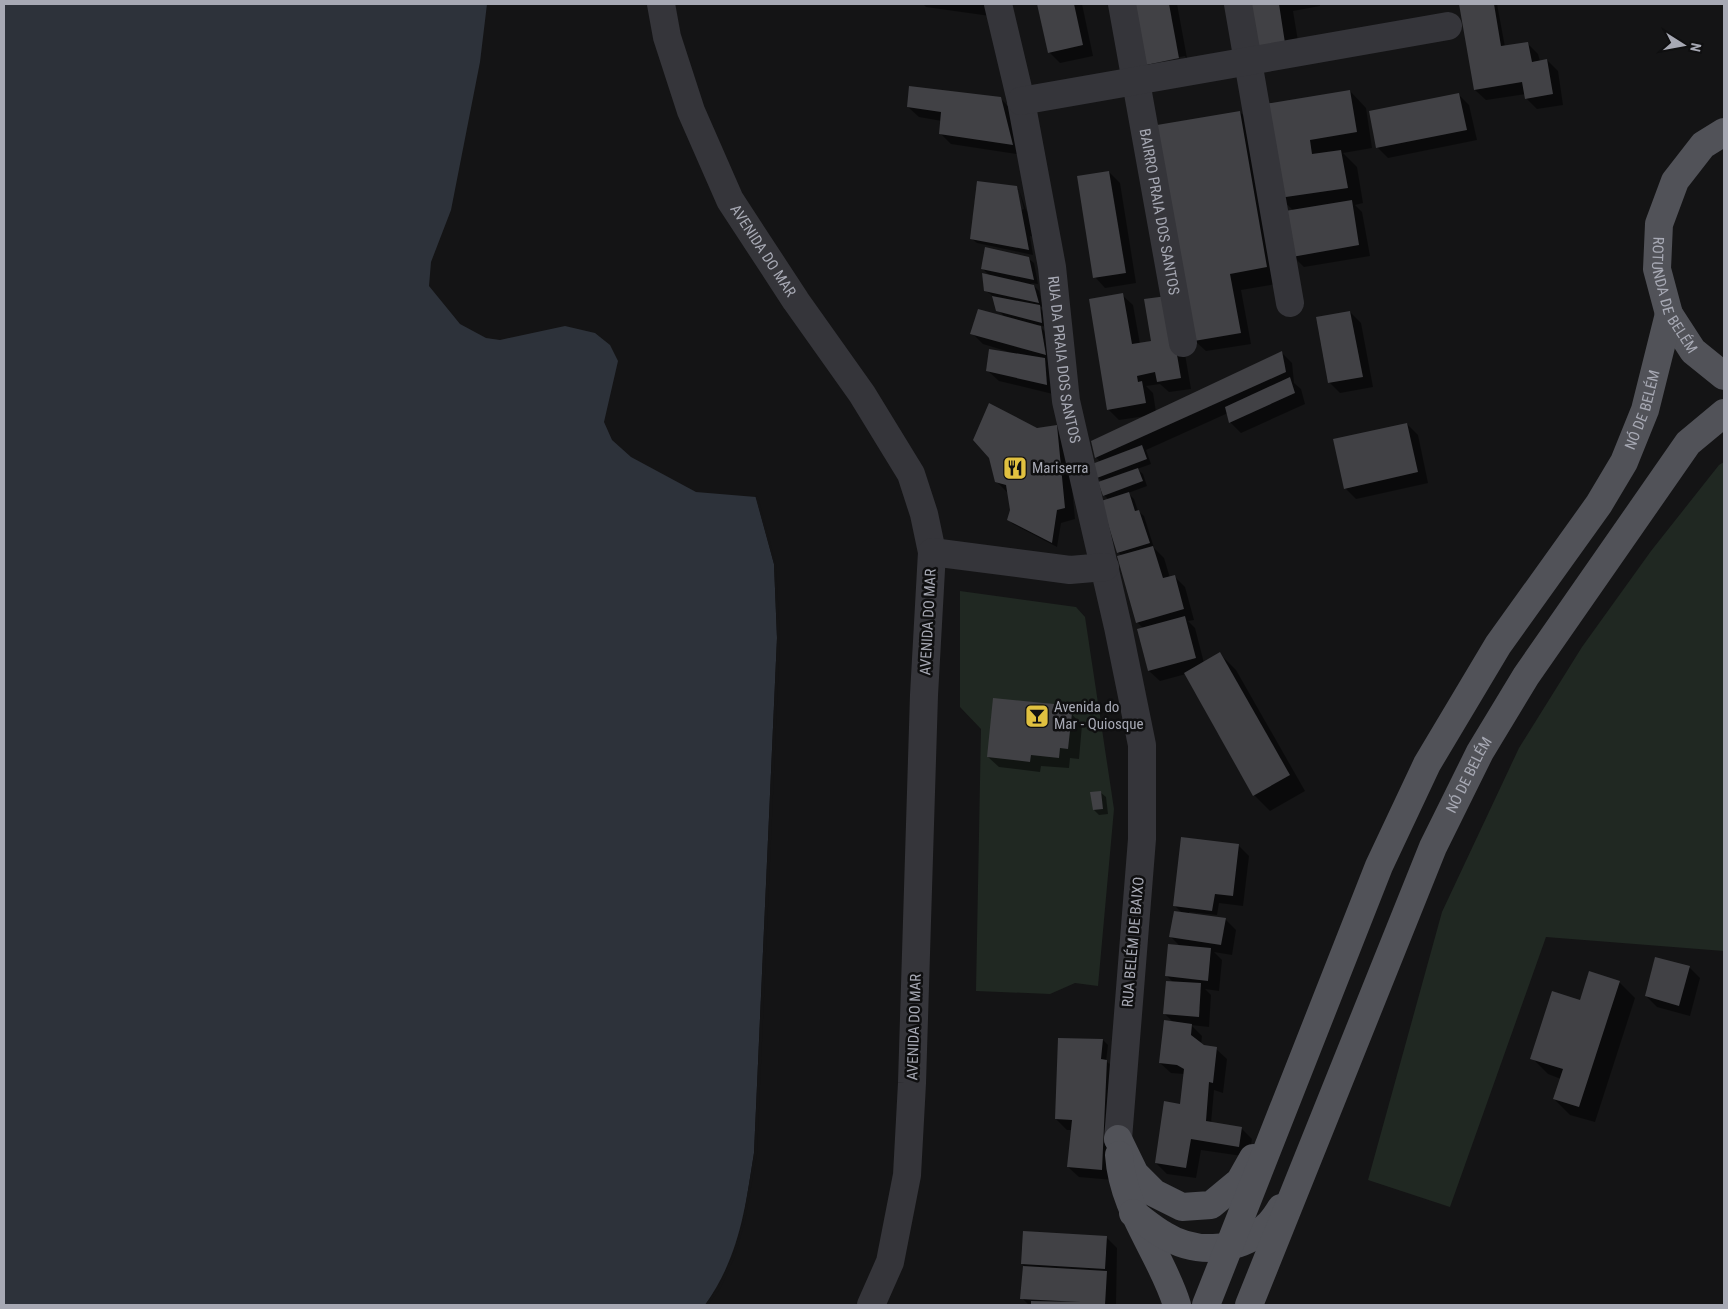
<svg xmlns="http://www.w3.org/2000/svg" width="1728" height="1309" viewBox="0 0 1728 1309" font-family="'Roboto Condensed',sans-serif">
	<rect width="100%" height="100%" fill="#141415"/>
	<!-- green -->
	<g fill="#202822">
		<path d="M1724,462V951L1546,937L1450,1207L1368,1180L1442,912L1519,748L1582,647L1651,551L1719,465Z"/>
		<path d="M960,591L1076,607L1085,617L1114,809L1098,986L1075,983L1050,994L976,991L981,729L960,707Z"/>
	</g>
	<!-- water -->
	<path fill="#2d323a" d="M4,4H487L480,62L451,210L431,262L429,286L460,324L486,338L500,340L565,326L595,333L610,345L618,361L604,422L612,440L631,457L696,492L756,497L774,564L777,638L754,1153C745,1210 739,1257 705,1305H4Z"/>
	<!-- pier -->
	<path fill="#141415" d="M755,495L758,497L776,564L780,638L757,1154L745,1221L735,1256L721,1287L708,1305H705L719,1286L733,1255L743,1221L754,1153L777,638L774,564Z"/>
	<!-- shadow -->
	<g fill="#0007" fill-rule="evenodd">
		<path d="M923,4H989L990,16L926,7Z"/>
		<path d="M1039,4H1082L1093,56L1060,63L1049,52Z"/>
		<path d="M1135,4H1177L1189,69L1158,75L1147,64ZM1185,56L1186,58L1153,65V62Z"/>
		<path d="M1246,4H1320V6L1293,11L1301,59Z"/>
		<path d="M1461,4H1497L1505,47L1527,43L1538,54L1540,61L1547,60L1558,71L1563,105L1537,109L1526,98V94L1486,100L1475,90Z"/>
		<path d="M1350,91L1366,108L1372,148L1343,153L1357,167L1363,203L1355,205L1362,212L1370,256L1304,267L1294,257V211L1280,198L1266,105Z"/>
		<path d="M1459,95L1469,105L1477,140L1388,158L1377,147Z"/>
		<path d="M1000,98L1011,109L1023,155L951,144L940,133L942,121L919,117L908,107Z"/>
		<path d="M1240,112L1256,128L1282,283L1241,290L1251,344L1206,351L1195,341Z"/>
		<path d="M1109,172L1120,183L1136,283L1105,288L1095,277Z"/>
		<path d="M1016,187L1019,190H1017L1021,210L1024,209L1019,190L1026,210L1032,215L1035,237L1030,236L1033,255L977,243L971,238Z"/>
		<path d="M1028,258L1034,263L1038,284L1031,283L1039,291L1043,307L1038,306L1044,312L1046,327L1039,325L1051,338L1056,365L1048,363L1055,370L1057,395L999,381L988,371L1009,352L983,344L972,333L1005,317L998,310L993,296L985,290L990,276L982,268Z"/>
		<path d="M1122,295L1133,305L1140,344L1153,342L1177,308L1191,389L1169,392L1160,384L1146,386L1153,393L1156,412L1282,353L1292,363L1294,383L1301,389L1305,404L1241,433L1230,422L1228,413L1146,450L1151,464L1137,469L1143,474L1147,486L1128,493L1134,499L1138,511L1144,516L1154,548L1164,558L1170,578L1174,576L1185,587L1194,620L1188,621L1195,628L1204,663L1220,654L1236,670L1305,791L1270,811L1254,795L1186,674L1160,681L1149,671L1143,628L1137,622L1122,556L1118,552L1109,500L1104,495L1103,482L1098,477L1100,462L1096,457L1146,416L1119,420L1108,409Z"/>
		<path d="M1350,312L1361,323L1373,387L1340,393L1329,382Z"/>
		<path d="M1407,424L1418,435L1428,483L1356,499L1345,488Z"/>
		<path d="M1056,426L1067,437L1075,519L1061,523L1057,547L1013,524L1008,519L1011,510L1008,493L996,481L991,458L1037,430Z"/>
		<path d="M1064,706L1082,725L1079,759L1070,758L1069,768L1041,766L1040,772L999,767L988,757Z"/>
		<path d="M1100,792L1106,797L1108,814L1099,815L1094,810Z"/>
		<path d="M1238,845L1249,856L1243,906L1219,903L1217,915L1189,912V914L1225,919L1236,930L1232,955L1214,952L1222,960L1219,991L1205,989L1211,995L1209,1027L1191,1025L1202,1036L1201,1045L1216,1049L1227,1059L1223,1093L1214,1090L1211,1123L1241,1128L1252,1139L1249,1157L1201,1150L1196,1178L1167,1174L1156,1163L1181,1105L1184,1074L1171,1073L1160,1063L1173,1022L1164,1013L1173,982L1166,975L1180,946L1171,937L1182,913L1174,905Z"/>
		<path d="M1689,967L1700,978L1690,1016L1657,1007L1646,996Z"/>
		<path d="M1619,982L1635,998L1595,1122L1570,1115L1554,1099L1561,1079L1548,1074L1532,1058L1581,1001Z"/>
		<path d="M1103,1040L1108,1045L1106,1061L1118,1072L1113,1180L1079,1177L1068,1167L1072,1130H1067L1056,1119Z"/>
		<path d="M1106,1237L1117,1248L1116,1305H1029L1022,1298L1024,1266L1022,1264Z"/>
	</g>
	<!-- building -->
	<g fill="#414145">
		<path d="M1037,4H1074L1083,45L1048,53Z"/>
		<path d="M1134,4H1169L1179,58L1146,65Z"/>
		<path d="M1245,4H1279L1285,43L1251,48Z"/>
		<path d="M1459,4H1494L1501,46L1528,42L1532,62L1547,59L1553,94L1525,99L1522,82L1474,90Z"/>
		<path d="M909,86L1001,97L1013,145L939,134L941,112L907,107Z"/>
		<path d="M1350,90L1357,132L1310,140L1312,154L1341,150L1348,188L1279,198L1265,104Z"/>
		<path d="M1459,93L1467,130L1376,148L1369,111Z"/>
		<path d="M1240,111L1267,267L1230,274L1241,333L1194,341L1157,125Z"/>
		<path d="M1109,171L1126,273L1093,278L1077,176Z"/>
		<path d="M977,181L1017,186L1029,250L970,239Z"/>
		<path d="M1352,200L1359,245L1292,257L1285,211Z"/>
		<path d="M985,247L1029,257L1034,280L981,269Z"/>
		<path d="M982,273L1034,285L1039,303L984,291Z"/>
		<path d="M1123,293L1132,344L1151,341L1144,299L1167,296L1181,378L1157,382L1155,372L1137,376L1138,382L1142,381L1146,403L1107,410L1089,299Z"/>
		<path d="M992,296L1040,305L1042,323L996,311Z"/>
		<path d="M978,309L1041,326L1046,355L970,334Z"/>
		<path d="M1350,311L1363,377L1328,383L1316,317Z"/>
		<path d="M989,349L1045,358L1047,385L986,371Z"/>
		<path d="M1282,351L1286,372L1095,458L1091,441Z"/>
		<path d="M1290,377L1295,393L1229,423L1225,407Z"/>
		<path d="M989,403L1037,428L1057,425L1065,508L1057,510L1052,543L1007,520L1010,510L1006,485L995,482L989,458L973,440Z"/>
		<path d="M1407,423L1418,472L1344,489L1333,439Z"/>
		<path d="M1142,445L1147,459L1097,478L1092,464Z"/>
		<path d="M1138,468L1143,481L1103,496L1098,482Z"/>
		<path d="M1129,492L1135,511L1139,510L1150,543L1117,553L1101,501Z"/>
		<path d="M1153,546L1163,578L1175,575L1184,609L1136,623L1117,556Z"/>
		<path d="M1185,616L1196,658L1148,671L1137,629Z"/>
		<path d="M1220,652L1290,775L1253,796L1184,673Z"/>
		<path d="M993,698L1064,705L1063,712L1072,713L1068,749L1060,748L1059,758L1031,755L1030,762L987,757Z"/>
		<path d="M1101,791L1103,809L1093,810L1090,792Z"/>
		<path d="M1181,837L1239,844L1233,896L1215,894L1212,911L1173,906Z"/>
		<path d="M1174,911L1226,918L1221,945L1169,937Z"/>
		<path d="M1168,944L1211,948L1208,981L1165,976Z"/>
		<path d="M1655,957L1690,966L1679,1006L1645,996Z"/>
		<path d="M1589,971L1620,981L1579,1107L1553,1099L1563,1069L1530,1059L1552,991L1580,1000Z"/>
		<path d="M1166,981L1201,983L1199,1017L1163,1014Z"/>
		<path d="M1164,1020L1192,1024L1191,1035L1204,1045L1217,1047L1213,1083L1209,1082L1206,1121L1242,1127L1239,1147L1191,1139L1186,1168L1155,1163L1164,1101L1180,1104L1184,1069L1177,1065L1159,1063Z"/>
		<path d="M1058,1038L1103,1039L1101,1059L1107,1060L1102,1170L1067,1167L1072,1120L1055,1119Z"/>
		<path d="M1023,1231L1107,1236L1105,1269L1021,1264Z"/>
		<path d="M1023,1266L1107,1271L1105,1305H1031V1301L1081,1302L1020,1299Z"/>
	</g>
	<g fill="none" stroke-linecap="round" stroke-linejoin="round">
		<!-- minor -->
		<g stroke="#35353a" stroke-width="28">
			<path id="s1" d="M661,4L667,37L691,111L730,200L796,301L862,394L911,474L924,514L932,552L924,695L912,1083L907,1175L890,1262L871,1305"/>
			<path id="s2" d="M998,4L1021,101L1052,267L1066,401L1118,627L1142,745V839L1118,1139"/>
			<path id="s3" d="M1122,4L1183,343"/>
			<path d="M1238,4L1290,303"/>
			<path d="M1021,101L1448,26"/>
			<path d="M932,552L1070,570L1105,567"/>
		</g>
		<!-- major -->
		<g stroke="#515258" stroke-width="28">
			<path id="s4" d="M1724,132L1703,145L1675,181L1659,224L1657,269L1669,314L1693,351L1724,376"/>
			<path d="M1118,1139L1135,1174L1154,1193L1182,1207L1211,1205L1240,1181L1253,1158"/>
			<path d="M1119,1155C1123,1212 1161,1253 1177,1305"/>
			<path d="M1133,1213C1143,1220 1153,1229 1164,1235C1196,1255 1240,1252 1267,1226C1273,1221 1277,1214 1281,1208"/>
			<path id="s5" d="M1206,1305L1379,866L1427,764L1498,645L1599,504L1624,462L1645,410L1669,314"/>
			<path id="s6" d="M1249,1305L1433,847L1480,752L1526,676L1688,443L1724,413"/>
		</g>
	</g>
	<!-- icons -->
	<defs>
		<g id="restaurant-square" transform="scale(1.25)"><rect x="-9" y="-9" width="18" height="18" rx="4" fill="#e1c140" stroke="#0f0f10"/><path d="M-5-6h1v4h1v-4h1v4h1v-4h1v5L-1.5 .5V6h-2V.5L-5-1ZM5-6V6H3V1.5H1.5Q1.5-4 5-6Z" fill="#111"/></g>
		<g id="bar-square" transform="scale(1.25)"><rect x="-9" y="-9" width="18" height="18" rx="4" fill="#e1c140" stroke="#0f0f10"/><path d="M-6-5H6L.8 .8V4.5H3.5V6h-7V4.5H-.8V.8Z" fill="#111"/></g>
	</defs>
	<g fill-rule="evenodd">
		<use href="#restaurant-square" x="1015" y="468"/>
		<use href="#bar-square" x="1037" y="716"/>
	</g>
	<g text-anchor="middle" stroke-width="5" stroke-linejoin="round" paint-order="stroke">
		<!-- street labels -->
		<g font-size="15" fill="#a7a9b4" stroke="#0f0f10">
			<text dy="5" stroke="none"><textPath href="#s3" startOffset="211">BAIRRO PRAIA DOS SANTOS</textPath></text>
			<text dy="5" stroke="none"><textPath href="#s1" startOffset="269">AVENIDA DO MAR</textPath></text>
			<text dy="5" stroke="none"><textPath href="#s4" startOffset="191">ROTUNDA DE BELÉM</textPath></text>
			<text dy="5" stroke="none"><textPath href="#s2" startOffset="362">RUA DA PRAIA DOS SANTOS</textPath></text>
			<text dy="5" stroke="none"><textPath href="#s5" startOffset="1001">NÓ DE BELÉM</textPath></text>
			<text transform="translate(928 622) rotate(-87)" y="5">AVENIDA DO MAR</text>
			<text dy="5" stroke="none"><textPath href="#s6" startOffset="574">NÓ DE BELÉM</textPath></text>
			<text transform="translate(1133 942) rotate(-85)" y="5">RUA BELÉM DE BAIXO</text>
			<text transform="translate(914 1027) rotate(-88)" y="5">AVENIDA DO MAR</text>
		</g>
		<!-- poi labels -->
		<g font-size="15" fill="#a7a9b4" stroke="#0f0f10" text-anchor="start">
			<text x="1032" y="473">Mariserra</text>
			<text x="1054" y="712">Avenida do<tspan x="1054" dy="17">Mar - Quiosque</tspan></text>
		</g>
	</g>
	<!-- border -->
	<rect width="1728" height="1309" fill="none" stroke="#a7a9b4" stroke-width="10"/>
	<!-- north arrow -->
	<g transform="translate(1683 45) rotate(101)" stroke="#0f0f10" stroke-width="4" paint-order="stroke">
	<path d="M0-4L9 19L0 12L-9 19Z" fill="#a7a9b4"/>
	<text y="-8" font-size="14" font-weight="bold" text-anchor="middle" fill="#a7a9b4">N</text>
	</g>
</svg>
